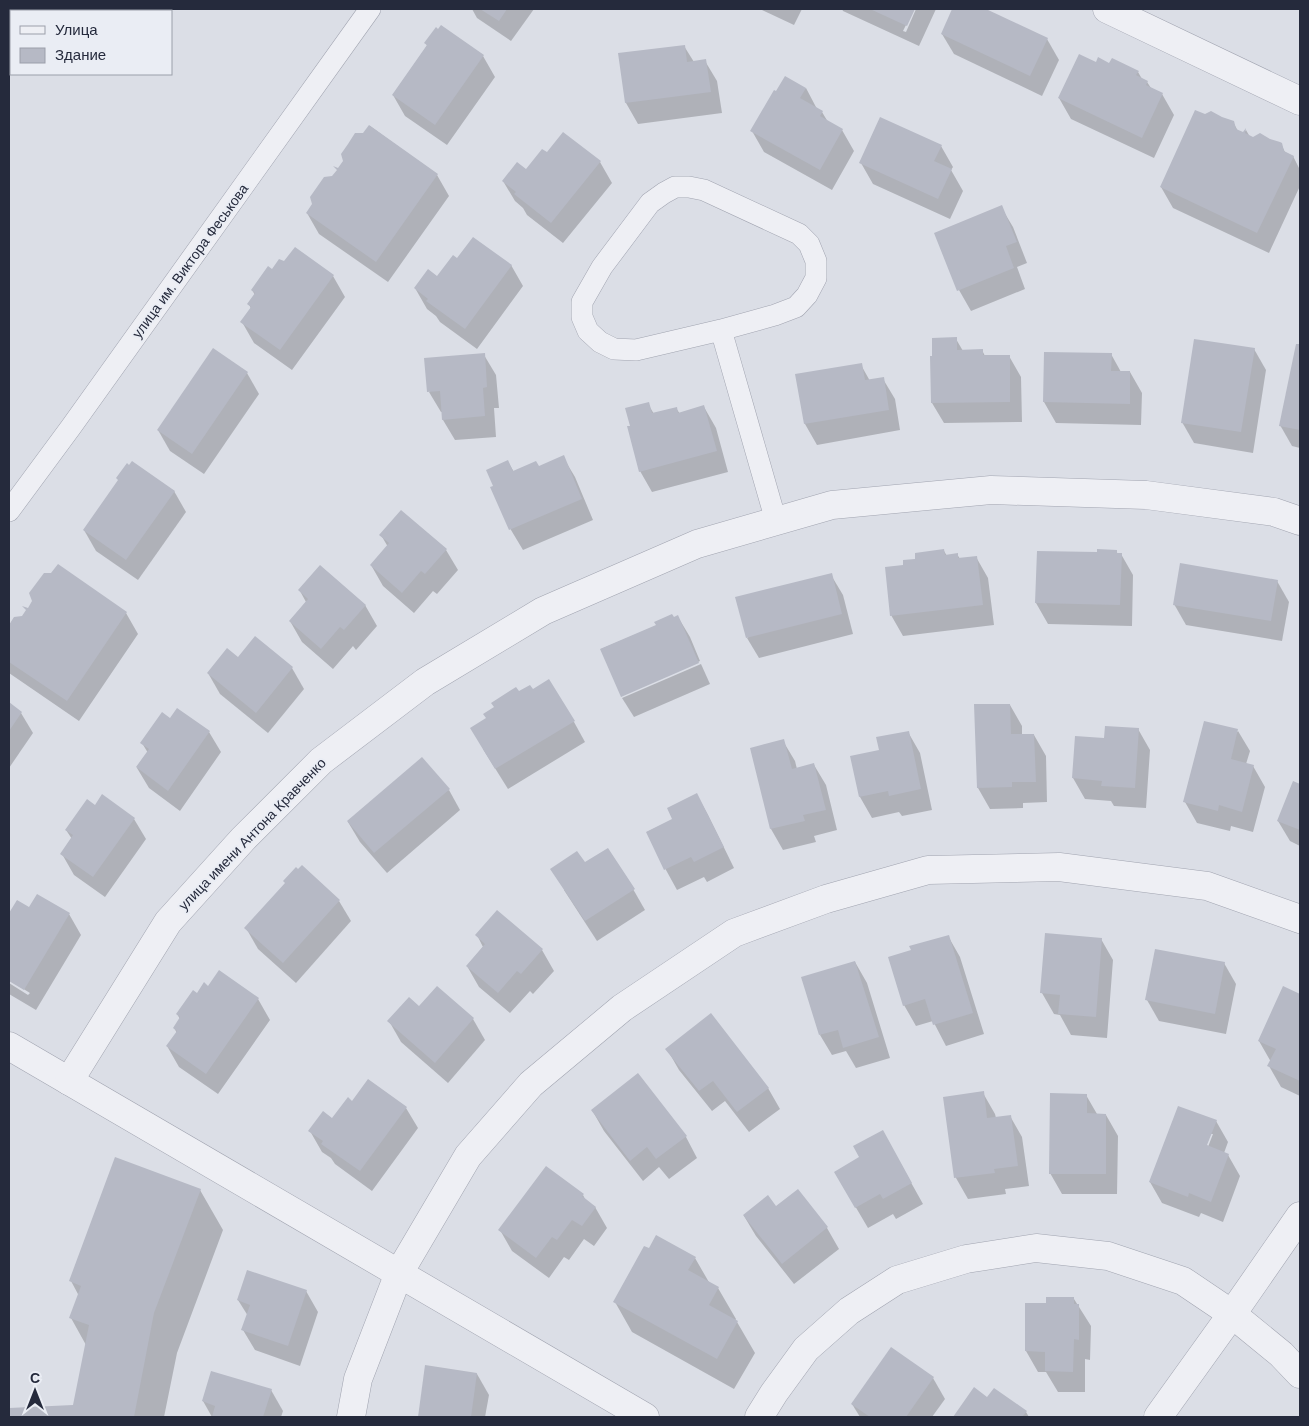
<svg xmlns="http://www.w3.org/2000/svg" width="1309" height="1426" viewBox="0 0 1309 1426" font-family="Arial,sans-serif">
	<rect width="100%" height="100%" fill="#dbdee6"/>
	<!-- shadow -->
	<g fill="#0003" fill-rule="evenodd">
		<path d="M472,9H534L511,41L477,18Z"/>
		<path d="M760,9H802L794,25Z"/>
		<path d="M842,9H914L903,31L906,32L916,9H936L919,46L843,11Z"/>
		<path d="M954,9H983L1047,39L1059,60L1042,96L954,54L942,34Z"/>
		<path d="M438,31L483,56L495,77L447,145L405,116L393,95L427,46L426,43Z"/>
		<path d="M684,46L694,62L705,61L717,81L722,113L638,124L626,103L619,54Z"/>
		<path d="M1096,63L1138,72L1142,79L1147,82L1151,88L1162,94L1174,115L1154,158L1071,119L1059,98Z"/>
		<path d="M806,88L817,109L822,112L828,122L842,130L854,151L832,190L764,152L752,131Z"/>
		<path d="M1233,122L1238,131L1243,134L1246,130L1250,137L1281,144L1286,154L1293,156L1300,170V186L1269,253L1173,208L1161,187Z"/>
		<path d="M370,126L437,175L449,196L388,282L319,234L307,213L338,171L336,168L339,169Z"/>
		<path d="M941,146L953,167L951,170L963,191L950,219L873,184L861,163Z"/>
		<path d="M547,154L600,162L612,183L563,243L527,215L523,208L515,201L503,181L526,171Z"/>
		<path d="M1001,207L1013,227L1027,263L1017,267L1025,289L971,311L959,290Z"/>
		<path d="M458,260L511,265L523,286L477,349L440,322L436,316L427,309L415,288L438,277Z"/>
		<path d="M272,271L333,276L345,297L292,370L254,343L242,322L251,309L249,304L255,295L252,290Z"/>
		<path d="M956,339L963,351L982,350L985,356H1009L1021,377L1022,422L944,423L932,403Z"/>
		<path d="M1297,345L1300,346V448L1292,446L1280,425Z"/>
		<path d="M1254,349L1266,370L1253,453L1194,443L1182,422Z"/>
		<path d="M214,350L247,373L259,394L204,474L170,451L158,430Z"/>
		<path d="M1045,353L1111,354L1121,372H1130L1142,393L1141,425L1056,423L1044,402Z"/>
		<path d="M484,355L496,375L499,408H494L496,437L455,440L443,420V412H441L429,392Z"/>
		<path d="M861,365L870,381L883,379L895,399L900,430L817,445L805,424L797,375Z"/>
		<path d="M648,404L654,414L676,408L680,414L704,407L716,428L728,472L652,492L640,471L631,427Z"/>
		<path d="M563,457L575,477L593,520L523,550L511,530L492,488L495,487L508,462L514,472L539,467Z"/>
		<path d="M119,481L174,491L186,512L138,580L96,551L84,530Z"/>
		<path d="M381,535L446,550L458,570L437,594L433,591L414,613L383,586L371,565L388,547Z"/>
		<path d="M944,551L947,556L957,554L960,559L976,557L988,578L994,625L903,636L891,615L905,566L917,560Z"/>
		<path d="M1116,551L1118,554H1121L1133,575L1132,626L1048,624L1036,603L1099,554Z"/>
		<path d="M61,569L126,613L138,634L79,721L9,673V626L14,618L22,617Z"/>
		<path d="M831,575L843,595L853,634L759,658L747,638Z"/>
		<path d="M1277,581L1289,602L1282,641L1186,625L1174,604Z"/>
		<path d="M300,591L365,605L377,626L356,650L353,646L333,669L302,642L290,621L306,602Z"/>
		<path d="M678,617L690,637L700,661L622,695V697L601,649Z"/>
		<path d="M238,659L292,668L304,689L268,733L220,694L208,673Z"/>
		<path d="M701,664L710,684L634,717L622,698Z"/>
		<path d="M533,691L574,722L585,742L508,789L483,749L519,693Z"/>
		<path d="M9,704L21,713L33,733L9,768Z"/>
		<path d="M1010,705L1022,726V735H1034L1046,756L1047,802L1023,803V808L990,809L978,788Z"/>
		<path d="M171,720L209,732L221,752L180,811L149,788L137,768L148,753L142,743Z"/>
		<path d="M1138,729L1150,750L1146,808L1114,806L1111,801L1085,799L1073,778L1076,738L1105,739Z"/>
		<path d="M1238,731L1250,751L1246,764L1253,766L1265,787L1253,832L1231,826L1230,831L1197,823L1185,802Z"/>
		<path d="M908,732L920,753L932,810L902,816L899,812L872,818L860,797L851,757L880,751Z"/>
		<path d="M783,741L795,761L797,769L814,765L826,785L837,830L814,836L816,842L783,850L771,829L751,749Z"/>
		<path d="M1293,783L1300,785V846L1290,841L1278,821Z"/>
		<path d="M449,790L460,810L387,873L360,842L348,822Z"/>
		<path d="M697,795L708,815L734,868L707,882L704,877L677,890L666,870L647,832L674,819Z"/>
		<path d="M95,807L134,819L146,839L105,897L74,875L62,854L72,839L66,830Z"/>
		<path d="M585,864L633,889L645,910L597,941L564,890Z"/>
		<path d="M17,901L30,909L69,914L81,935L36,1010L9,994V983L28,995L30,993L9,980V916Z"/>
		<path d="M339,901L351,921L296,983L258,949L246,928Z"/>
		<path d="M477,935L542,950L554,971L533,994L530,991L510,1013L479,987L467,966L483,947Z"/>
		<path d="M1046,935L1101,939L1113,960L1107,1038L1071,1035L1060,1015L1054,1014L1042,993Z"/>
		<path d="M948,936L960,957L984,1034L946,1046L933,1021L916,1026L904,1005Z"/>
		<path d="M855,962L867,983L890,1058L856,1068L846,1051L832,1055L820,1035Z"/>
		<path d="M1224,963L1236,984L1226,1034L1159,1021L1147,1000Z"/>
		<path d="M219,972L258,999L270,1020L218,1094L179,1067L167,1046L177,1033L174,1028L180,1019L177,1014L197,995L208,987Z"/>
		<path d="M1283,988L1300,995V1096L1281,1087L1269,1066L1271,1062L1259,1041Z"/>
		<path d="M419,1008L473,1019L485,1040L448,1083L401,1042L389,1021Z"/>
		<path d="M667,1049L768,1088L780,1109L749,1132L725,1101L712,1111L679,1070Z"/>
		<path d="M983,1093L995,1114L996,1118L1010,1116L1022,1137L1029,1186L1005,1189L1006,1194L968,1199L956,1178L944,1098Z"/>
		<path d="M1086,1095L1097,1114L1106,1115L1118,1136L1117,1194H1062L1050,1173Z"/>
		<path d="M353,1102L406,1108L418,1128L372,1191L335,1164L331,1158L322,1152L310,1131L333,1120Z"/>
		<path d="M592,1110L686,1137L697,1158L669,1179L659,1167L643,1181L604,1131Z"/>
		<path d="M1216,1121L1228,1142L1224,1153L1228,1155L1240,1176L1223,1222L1201,1213L1199,1217L1162,1203L1150,1182ZM1210,1134H1213L1206,1152L1204,1151Z"/>
		<path d="M894,1152L923,1204L896,1219L893,1214L868,1228L835,1172Z"/>
		<path d="M200,1190L223,1230L177,1353L164,1417H9V1410L74,1406L86,1345L71,1318L79,1296L71,1281Z"/>
		<path d="M798,1191L827,1228L839,1249L794,1284L756,1236L744,1216L776,1208Z"/>
		<path d="M583,1195L586,1201L595,1207L607,1228L594,1246L584,1239L569,1260L564,1257L549,1278L512,1251L500,1230Z"/>
		<path d="M695,1258L710,1284L718,1288L736,1319L735,1321L737,1322L755,1353L734,1389L632,1332L615,1302Z"/>
		<path d="M306,1291L318,1312L300,1366L255,1350L243,1330L248,1316L238,1300Z"/>
		<path d="M1074,1299L1091,1326L1090,1360L1085,1359V1392H1058L1046,1372H1038L1026,1351L1047,1305Z"/>
		<path d="M426,1367L477,1374L489,1395L485,1417H419Z"/>
		<path d="M933,1378L945,1399L932,1417H860L852,1404Z"/>
		<path d="M974,1389L987,1399L1026,1412L1029,1417H954Z"/>
		<path d="M271,1390L283,1411L281,1417H212L203,1401Z"/>
	</g>
	<!-- building -->
	<g fill="#b6b9c5">
		<path d="M480,9H507L499,21Z"/>
		<path d="M870,9H915L907,26Z"/>
		<path d="M952,9H986L1048,38L1030,76L941,34Z"/>
		<path d="M441,25L484,55L435,125L392,95L427,45L424,43L436,27L438,29Z"/>
		<path d="M685,45L687,62L706,59L711,92L625,103L618,53Z"/>
		<path d="M1079,54L1096,62L1098,57L1109,63L1112,58L1139,71L1136,75L1148,81L1146,85L1163,93L1142,138L1058,98Z"/>
		<path d="M785,76L806,88L800,98L823,111L820,116L843,129L820,170L750,131L774,90L776,91Z"/>
		<path d="M1195,110L1205,114L1211,111L1222,117L1234,121L1236,129L1243,132L1246,128L1245,133L1253,137L1260,133L1270,139L1280,142L1282,143L1284,151L1294,156L1257,233L1160,187Z"/>
		<path d="M880,117L942,145L934,161L952,169L938,199L859,163Z"/>
		<path d="M369,125L438,174L376,262L306,213L312,204L310,197L324,177L332,176L337,170L333,166L338,168L343,161L341,154L348,144L355,133H363Z"/>
		<path d="M563,132L601,161L551,223L514,194L516,192L502,181L517,162L526,169L542,149L547,152Z"/>
		<path d="M1002,205L1017,242L1006,246L1014,268L957,291L934,233Z"/>
		<path d="M473,237L512,265L465,329L426,301L428,299L414,288L428,269L437,276L453,255L457,258Z"/>
		<path d="M295,247L334,275L280,350L240,322L251,307L247,304L255,293L251,290L268,266L272,269L279,259L284,261Z"/>
		<path d="M957,337V350L983,349V355H1010V402L931,403L930,356H932V338Z"/>
		<path d="M1194,339L1255,348L1241,432L1181,423Z"/>
		<path d="M1296,344H1300V430L1279,426Z"/>
		<path d="M213,348L248,372L192,454L157,430Z"/>
		<path d="M1044,352L1112,353L1111,371H1130V404L1043,402Z"/>
		<path d="M485,353L487,387L483,388L485,416L442,420L440,391L427,392L424,358Z"/>
		<path d="M862,363L865,380L884,377L889,410L804,424L795,374Z"/>
		<path d="M649,402L652,413L677,407L678,413L704,405L717,451L639,472L627,426H630L625,408Z"/>
		<path d="M564,455L582,499L509,530L490,487L493,486L486,470L508,460L513,471L536,461L539,466Z"/>
		<path d="M132,461L175,491L126,560L83,530L118,480L116,478L127,463L129,465Z"/>
		<path d="M401,510L447,549L425,574L421,571L402,593L370,565L389,543L379,535Z"/>
		<path d="M944,549L945,555L958,553V558L977,556L983,605L890,616L885,567L903,565V560L915,559V553Z"/>
		<path d="M1097,549L1117,550V553H1122L1120,605L1035,603L1037,551L1097,552Z"/>
		<path d="M1180,563L1278,580L1271,621L1173,605Z"/>
		<path d="M58,564L127,612L67,701L9,662V625L14,617L22,616L26,610L22,606L28,608L32,601L29,593L44,573H51Z"/>
		<path d="M320,565L366,605L344,630L340,627L321,649L289,621L308,599L298,590Z"/>
		<path d="M832,573L842,614L746,638L735,597Z"/>
		<path d="M672,614L674,617L678,615L699,663L621,697L600,649L656,625L654,622Z"/>
		<path d="M255,636L293,667L256,713L207,673L227,648L238,657Z"/>
		<path d="M549,679L575,721L495,769L470,728L486,718L483,714L494,707L491,703L516,687L519,691L530,685L533,689Z"/>
		<path d="M9,702L22,712L9,731Z"/>
		<path d="M974,704H1010L1011,734H1034L1036,782H1012V787L977,788Z"/>
		<path d="M177,708L210,731L168,791L136,767L149,749L140,743L162,712L170,718Z"/>
		<path d="M1204,721L1238,729L1231,759L1254,765L1242,812L1219,805L1218,811L1183,802Z"/>
		<path d="M1105,726L1139,728L1135,788L1101,786L1102,781L1072,778L1075,736L1104,738Z"/>
		<path d="M909,731L921,789L889,796L888,791L859,797L850,756L879,750L876,737Z"/>
		<path d="M784,739L792,769L814,763L826,810L803,815L805,821L770,829L750,748Z"/>
		<path d="M422,757L450,789L374,853L347,821Z"/>
		<path d="M1293,781L1300,784V830L1277,821Z"/>
		<path d="M697,793L724,847L694,862L691,857L664,870L646,832L672,819L667,808Z"/>
		<path d="M102,794L135,818L93,877L60,854L73,835L65,830L87,799L95,805Z"/>
		<path d="M608,848L635,889L585,921L550,869L577,851L585,862Z"/>
		<path d="M302,865L340,900L283,963L244,928L285,883L283,881L296,867L298,869Z"/>
		<path d="M37,894L70,913L24,990L9,981V913L17,900L29,907Z"/>
		<path d="M497,910L543,949L521,974L517,971L498,993L466,966L485,944L475,935Z"/>
		<path d="M1045,933L1102,938L1096,1017L1058,1014L1060,995L1040,993Z"/>
		<path d="M949,935L973,1013L933,1025L925,999L903,1006L888,957L911,950L909,946Z"/>
		<path d="M1155,949L1225,962L1215,1014L1145,1000Z"/>
		<path d="M855,961L879,1037L843,1048L838,1030L819,1035L801,977Z"/>
		<path d="M219,970L259,998L206,1074L166,1046L177,1031L173,1028L180,1017L176,1014L193,990L197,993L204,982L208,986Z"/>
		<path d="M437,986L474,1018L435,1063L387,1021L409,997L419,1006Z"/>
		<path d="M1283,986L1300,994V1081L1267,1066L1276,1049L1258,1041Z"/>
		<path d="M711,1013L769,1088L737,1112L713,1081L699,1091L665,1049Z"/>
		<path d="M638,1073L687,1136L656,1159L647,1147L630,1161L591,1110Z"/>
		<path d="M368,1079L407,1107L360,1171L321,1144L323,1141L308,1131L323,1111L332,1118L348,1097L352,1101Z"/>
		<path d="M984,1091L987,1118L1011,1115L1018,1166L994,1169L995,1173L954,1178L943,1097Z"/>
		<path d="M1050,1093L1087,1094V1113L1106,1114V1174H1049Z"/>
		<path d="M1178,1106L1217,1120L1207,1145L1229,1154L1211,1202L1189,1193L1188,1197L1149,1182Z"/>
		<path d="M883,1130L912,1183L883,1199L880,1194L855,1208L834,1172L859,1157L853,1146Z"/>
		<path d="M115,1157L201,1189L154,1313L134,1417H9V1408L73,1405L89,1325L69,1318L81,1286L69,1281Z"/>
		<path d="M546,1166L584,1194L582,1196L596,1207L582,1226L572,1220L557,1240L552,1237L536,1258L498,1230Z"/>
		<path d="M798,1189L828,1227L782,1264L743,1215L768,1195L776,1206Z"/>
		<path d="M656,1235L696,1257L688,1270L719,1287L709,1305L738,1321L717,1359L613,1302L644,1246L649,1248Z"/>
		<path d="M247,1270L307,1290L288,1346L241,1330L250,1305L237,1300Z"/>
		<path d="M1046,1297H1074V1304H1079V1340L1074,1339L1073,1372L1045,1371V1352L1025,1351V1303H1046Z"/>
		<path d="M891,1347L934,1377L906,1417H870L851,1404Z"/>
		<path d="M425,1365L477,1373L471,1417H418Z"/>
		<path d="M211,1371L272,1389L263,1417H212L215,1406L202,1401Z"/>
		<path d="M974,1387L987,1397L994,1388L1027,1411L1022,1417H953Z"/>
	</g>
	<g fill="none" stroke-linecap="round" stroke-linejoin="round">
		<!-- lane casing -->
		<g stroke="#a1a4b0" stroke-width="22">
			<g id="lane">
				<path d="M721,330L636,350L614,349L600,342L588,331L582,317V302L602,267L650,203L664,193L675,187H689L704,190L799,234L809,244L816,261V278L807,295L796,307L775,315L721,330L776,521"/>
				<path d="M9,511L71,427L370,9"/>
			</g>
		</g>
		<!-- street casing -->
		<g stroke="#a1a4b0" stroke-width="29">
			<g id="street">
				<path d="M1107,9L1300,101"/>
				<path d="M9,1046L645,1417"/>
				<path d="M69,1081L168,922L243,839L321,761L425,682L543,611L697,544L832,505L991,490L1146,495L1274,512L1300,521"/>
				<path d="M351,1417L358,1379L399,1273L468,1156L531,1084L622,1008L734,933L826,899L928,870L1059,867L1207,886L1300,919"/>
				<path d="M759,1417L774,1393L806,1349L849,1311L897,1280L966,1259L1036,1248L1108,1256L1183,1281L1232,1314L1281,1354L1300,1374"/>
				<path d="M1158,1417L1232,1314L1300,1216"/>
			</g>
		</g>
		<!-- lane -->
		<use href="#lane" stroke="#eeeff4" stroke-width="21"/>
		<!-- street -->
		<use href="#street" stroke="#eeeff4" stroke-width="28"/>
	</g>
	<g text-anchor="middle" stroke-width="4" stroke-linejoin="round" paint-order="stroke">
		<!-- street labels -->
		<g font-size="14" fill="#252a3c" stroke="#eaedf4">
			<text transform="translate(190 261) rotate(-54)" y="5">улица им. Виктора Феськова</text>
			<text transform="translate(252 834) rotate(-46)" y="5">улица имени Антона Кравченко</text>
		</g>
	</g>
	<!-- border -->
	<rect width="1309" height="1426" fill="none" stroke="#252a3c" stroke-width="20"/>
	<!-- legend -->
	<rect x="10" y="10" width="162" height="65" fill="#eaedf4" stroke="#9b9faa"/>
	<rect x="20" y="26" width="25" height="8" fill="#eeeff4" stroke="#9b9faa"/>
	<text x="55" y="35" font-size="15" fill="#252a3c">Улица</text>
	<rect x="20" y="48" width="25" height="15" fill="#b6b9c5" stroke="#9b9faa"/>
	<text x="55" y="60" font-size="15" fill="#252a3c">Здание</text>
	<!-- north arrow -->
	<g transform="translate(35 1391)" stroke="#eaedf4" stroke-width="4" paint-order="stroke">
	<path d="M0-4L9 19L0 12L-9 19Z" fill="#252a3c"/>
	<text y="-8" font-size="14" font-weight="bold" text-anchor="middle" fill="#252a3c">С</text>
	</g>
</svg>
